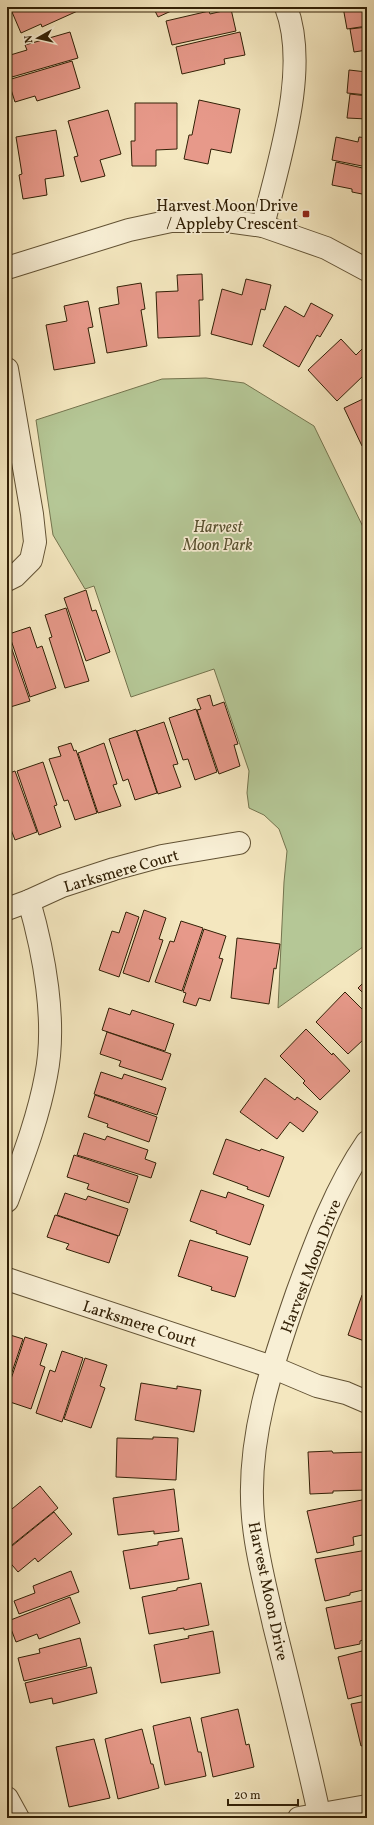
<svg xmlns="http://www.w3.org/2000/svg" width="374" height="1825" viewBox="0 0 374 1825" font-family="Vollkorn,serif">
	<rect width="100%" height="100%" fill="#f4e7bf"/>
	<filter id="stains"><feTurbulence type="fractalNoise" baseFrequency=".005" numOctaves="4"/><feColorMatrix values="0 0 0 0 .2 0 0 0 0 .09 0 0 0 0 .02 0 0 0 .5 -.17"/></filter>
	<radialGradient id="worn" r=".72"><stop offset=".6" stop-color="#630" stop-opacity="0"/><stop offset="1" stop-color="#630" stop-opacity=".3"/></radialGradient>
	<!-- green -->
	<path fill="#b5c796" stroke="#74744e" d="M206,378L244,383L314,426L367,535V944L278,1008L284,882L287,851L279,829L264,815L249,808L247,793L249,771L214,669L131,697L94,586L85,589L53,535L36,420L162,379Z"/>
	<!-- building -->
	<g fill="#e7998a" stroke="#322006">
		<path d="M22,7H81L82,9L42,27L41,24L21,33L12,12Z"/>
		<path d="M153,7H180L158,17Z"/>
		<path d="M343,7H367V26L347,29Z"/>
		<path d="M231,9L236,31L172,45L166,21L209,11L210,14Z"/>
		<path d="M367,27V50L354,52L350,29Z"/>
		<path d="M70,32L78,58L12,77L7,56L27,50L25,45Z"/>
		<path d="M240,32L245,55L224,59L225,64L182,74L176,47Z"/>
		<path d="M72,61L80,88L37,101L35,96L15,102L8,80Z"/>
		<path d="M349,70L367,72V95L347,93Z"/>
		<path d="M350,94L367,96V119L347,118Z"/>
		<path d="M199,100L240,109L231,153L211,149L208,164L184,159L189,135H192Z"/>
		<path d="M135,103H177V149L156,150V166H132L131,141H135Z"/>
		<path d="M108,110L121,154L100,160L105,176L81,182L74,157L78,156L68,121Z"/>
		<path d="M56,130L64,176L45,179L47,195L23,199L19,175L22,174L16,137Z"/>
		<path d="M336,137L358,142L359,137L367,138V167L332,160Z"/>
		<path d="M336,162L367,169V195L352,192V189L332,185Z"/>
		<path d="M202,274L203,300H199L200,336L158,338L156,292L178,291L177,275Z"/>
		<path d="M246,279L271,285L265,310L261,309L252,345L211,334L222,289L242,295Z"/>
		<path d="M141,283L145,309L141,310L147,346L107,353L99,308L119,304L117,287Z"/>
		<path d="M88,301L93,327L88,328L95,363L54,370L46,325L67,321L64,306Z"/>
		<path d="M311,303L333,315L320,337L317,335L299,367L263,346L285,306L304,317Z"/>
		<path d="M341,339L356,355L367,344V378L364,375L337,401L308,370Z"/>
		<path d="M367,397V444L362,446L344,408Z"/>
		<path d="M86,590L92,611L96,610L110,652L86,661L64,598Z"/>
		<path d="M66,608L89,681L65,688L49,638L52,637L45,615Z"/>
		<path d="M30,627L37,648L42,646L56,688L30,697L9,634Z"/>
		<path d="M8,638L30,701L7,708V639Z"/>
		<path d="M210,695L213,706L224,702L238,744L234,745L240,766L219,774L197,710L201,709L197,699Z"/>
		<path d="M196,709L217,772L195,780L188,759L183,760L169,718Z"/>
		<path d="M164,722L178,764L173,765L181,787L158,794L137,731Z"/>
		<path d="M136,730L157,793L135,800L128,779L123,781L109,739Z"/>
		<path d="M71,743L74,751L76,750L97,813L75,820L68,800L64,801L49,759L61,756L58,747Z"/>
		<path d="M104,743L117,784L113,785L121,806L98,813L78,753Z"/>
		<path d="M43,762L57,805L54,806L61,827L39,835L17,771Z"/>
		<path d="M15,771L37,832L15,840L7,819V774Z"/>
		<path d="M144,910L166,918L159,939L163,940L149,982L123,973Z"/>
		<path d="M126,912L139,917L119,977L99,970L112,931L119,933Z"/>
		<path d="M181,921L203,928L182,991L155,982L170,941L174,942Z"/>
		<path d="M204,929L226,936L219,958L223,959L210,1001L199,998L196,1006L183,1002L186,993L183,992Z"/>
		<path d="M237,938L280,944L276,969L274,968L269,1004L231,998Z"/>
		<path d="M367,979V997L358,988Z"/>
		<path d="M345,992L367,1014V1044L363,1040L348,1054L316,1022Z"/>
		<path d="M109,1008L130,1015L132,1010L174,1024L165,1051L102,1030Z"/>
		<path d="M306,1029L332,1055L333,1053L350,1071L320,1100L303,1083L305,1081L280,1056Z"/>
		<path d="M107,1032L171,1054L162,1080L119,1066L121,1061L100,1054Z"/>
		<path d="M101,1072L122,1079L124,1074L166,1088L157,1115L94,1094Z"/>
		<path d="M265,1078L295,1100L297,1097L318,1112L303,1132L290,1122L277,1139L240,1112Z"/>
		<path d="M95,1095L157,1117L149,1142L107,1127L108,1124L88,1117Z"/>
		<path d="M84,1133L105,1140L107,1136L148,1150L145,1159L156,1163L151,1178L77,1155Z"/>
		<path d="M226,1139L260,1151L261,1149L284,1157L269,1197L247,1189L248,1187L213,1174Z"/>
		<path d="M74,1155L138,1176L129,1203L87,1189L89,1184L67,1177Z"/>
		<path d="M201,1190L226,1198L228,1192L264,1205L250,1245L216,1233L217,1231L190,1221Z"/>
		<path d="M65,1193L86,1200L88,1196L128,1209L119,1236L57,1215Z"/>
		<path d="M55,1215L118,1236L109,1263L66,1249L69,1244L47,1237Z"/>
		<path d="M190,1240L248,1257L235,1297L211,1290L212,1287L178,1276Z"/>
		<path d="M362,1295L367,1297V1342L348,1335Z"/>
		<path d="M7,1334L23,1339L7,1387Z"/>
		<path d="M25,1337L47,1344L40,1365L45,1367L31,1409L7,1401V1391Z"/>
		<path d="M62,1351L83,1358L62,1422L36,1413L50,1370L55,1372Z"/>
		<path d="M85,1358L107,1365L100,1386L105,1388L91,1428L64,1419Z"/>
		<path d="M141,1383L177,1389V1386L201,1390L194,1432L135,1420Z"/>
		<path d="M153,1437L178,1438L176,1480L116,1477L117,1438L153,1439Z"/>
		<path d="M332,1451L333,1453L367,1452V1490L333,1491V1493L310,1494L308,1452Z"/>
		<path d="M40,1486L58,1508L7,1549V1513Z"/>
		<path d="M174,1489L179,1531L154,1534V1531L118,1535L113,1498Z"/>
		<path d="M367,1499V1534L353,1537L354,1545L317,1553L307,1511Z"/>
		<path d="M54,1512L72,1534L38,1562L35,1558L18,1572L7,1559V1550Z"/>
		<path d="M182,1538L189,1579L130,1589L123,1551L158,1545V1542Z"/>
		<path d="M367,1550V1589L350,1593V1595L325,1601L315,1559Z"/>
		<path d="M71,1571L79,1592L19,1614L14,1601L35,1593L33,1586Z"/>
		<path d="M201,1583L209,1625L184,1630V1628L149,1634L142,1597L177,1590V1588Z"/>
		<path d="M70,1597L80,1623L39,1639L37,1634L16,1642L8,1621Z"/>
		<path d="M367,1600V1639L360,1641V1644L335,1649L326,1608Z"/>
		<path d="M213,1631L220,1673L161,1683L154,1645L189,1638L188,1636Z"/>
		<path d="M80,1638L87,1666L24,1681L18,1658L40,1653L39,1649Z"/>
		<path d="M362,1651L363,1653L367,1652V1694L348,1699L338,1657Z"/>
		<path d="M91,1667L97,1693L53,1704L52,1698L30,1703L25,1683Z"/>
		<path d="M367,1701V1744L361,1746L351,1704Z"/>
		<path d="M238,1709L246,1745L249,1744L254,1767L213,1777L201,1718Z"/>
		<path d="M190,1717L198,1752H201L206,1776L165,1785L153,1726Z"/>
		<path d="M142,1729L151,1764H153L159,1788L118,1799L105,1739Z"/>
		<path d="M94,1739L110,1798L69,1807L56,1747Z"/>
	</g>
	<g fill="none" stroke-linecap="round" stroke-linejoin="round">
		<!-- minor casing -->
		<g stroke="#625234" stroke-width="24">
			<g id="minor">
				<path d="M263,226C278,162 310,70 286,7"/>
				<path d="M7,268L129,230L171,221H227L263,226L326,248L367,270"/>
				<path d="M7,369L32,514L35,542L31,560L15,576L7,580"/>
				<path d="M7,909L29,901L62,886L114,869L162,856L239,843"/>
				<path d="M7,1201C22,1160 38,1119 46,1076C57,1022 44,953 29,901"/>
				<path d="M7,1279L272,1367L317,1386L346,1393L367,1402"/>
				<path d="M7,1798L18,1818"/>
				<path d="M299,1818L367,1806"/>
				<path d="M320,1818C306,1753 290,1689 274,1625C266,1589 256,1553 253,1517C246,1440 272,1365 297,1293C316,1241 336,1187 367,1142"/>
			</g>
		</g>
		<!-- minor -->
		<use href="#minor" stroke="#f8efd5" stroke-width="22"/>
	</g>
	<!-- markers -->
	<rect fill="#8f2418" stroke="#f8efd5" stroke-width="1.5" x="302" y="210" width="8" height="8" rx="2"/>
	<g text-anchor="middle" stroke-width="3.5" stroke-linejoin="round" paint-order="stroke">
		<!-- poi labels -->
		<g font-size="16" fill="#322006" stroke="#f8efd5" text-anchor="end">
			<text x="298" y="211">Harvest Moon Drive<tspan x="298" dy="18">/ Appleby Crescent</tspan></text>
		</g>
		<!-- park labels -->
		<g font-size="16" font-style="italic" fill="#595231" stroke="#f8efd5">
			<text x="218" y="532">Harvest<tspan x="218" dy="18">Moon Park</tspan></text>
		</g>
		<!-- street labels -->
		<g font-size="16" fill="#322006" stroke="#f8efd5">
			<text transform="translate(121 870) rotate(-16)" y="6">Larksmere Court</text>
			<text transform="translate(310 1266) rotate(-69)" y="6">Harvest Moon Drive</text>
			<text transform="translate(140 1323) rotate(18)" y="6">Larksmere Court</text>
			<text transform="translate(269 1591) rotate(78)" y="6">Harvest Moon Drive</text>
		</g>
	</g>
	<!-- margin -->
	<rect width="374" height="1825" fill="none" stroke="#f4e7bf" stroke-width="24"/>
	<rect x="8" y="8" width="358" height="1809" fill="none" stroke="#322006" stroke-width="2"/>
	<rect x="12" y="12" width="350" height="1801" fill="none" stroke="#322006"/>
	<!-- north arrow -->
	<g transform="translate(38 38) rotate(262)" stroke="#f8efd5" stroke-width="3" paint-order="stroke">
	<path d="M0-3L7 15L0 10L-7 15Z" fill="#322006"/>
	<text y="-6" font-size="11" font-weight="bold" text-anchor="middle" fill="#322006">N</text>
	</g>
	<!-- scale -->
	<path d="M228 1799v6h70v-6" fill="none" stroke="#322006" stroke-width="2"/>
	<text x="234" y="1799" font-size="12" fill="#322006" stroke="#f8efd5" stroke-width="3" paint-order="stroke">20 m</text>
	<rect width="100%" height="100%" filter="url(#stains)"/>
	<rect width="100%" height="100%" fill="url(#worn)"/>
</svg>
